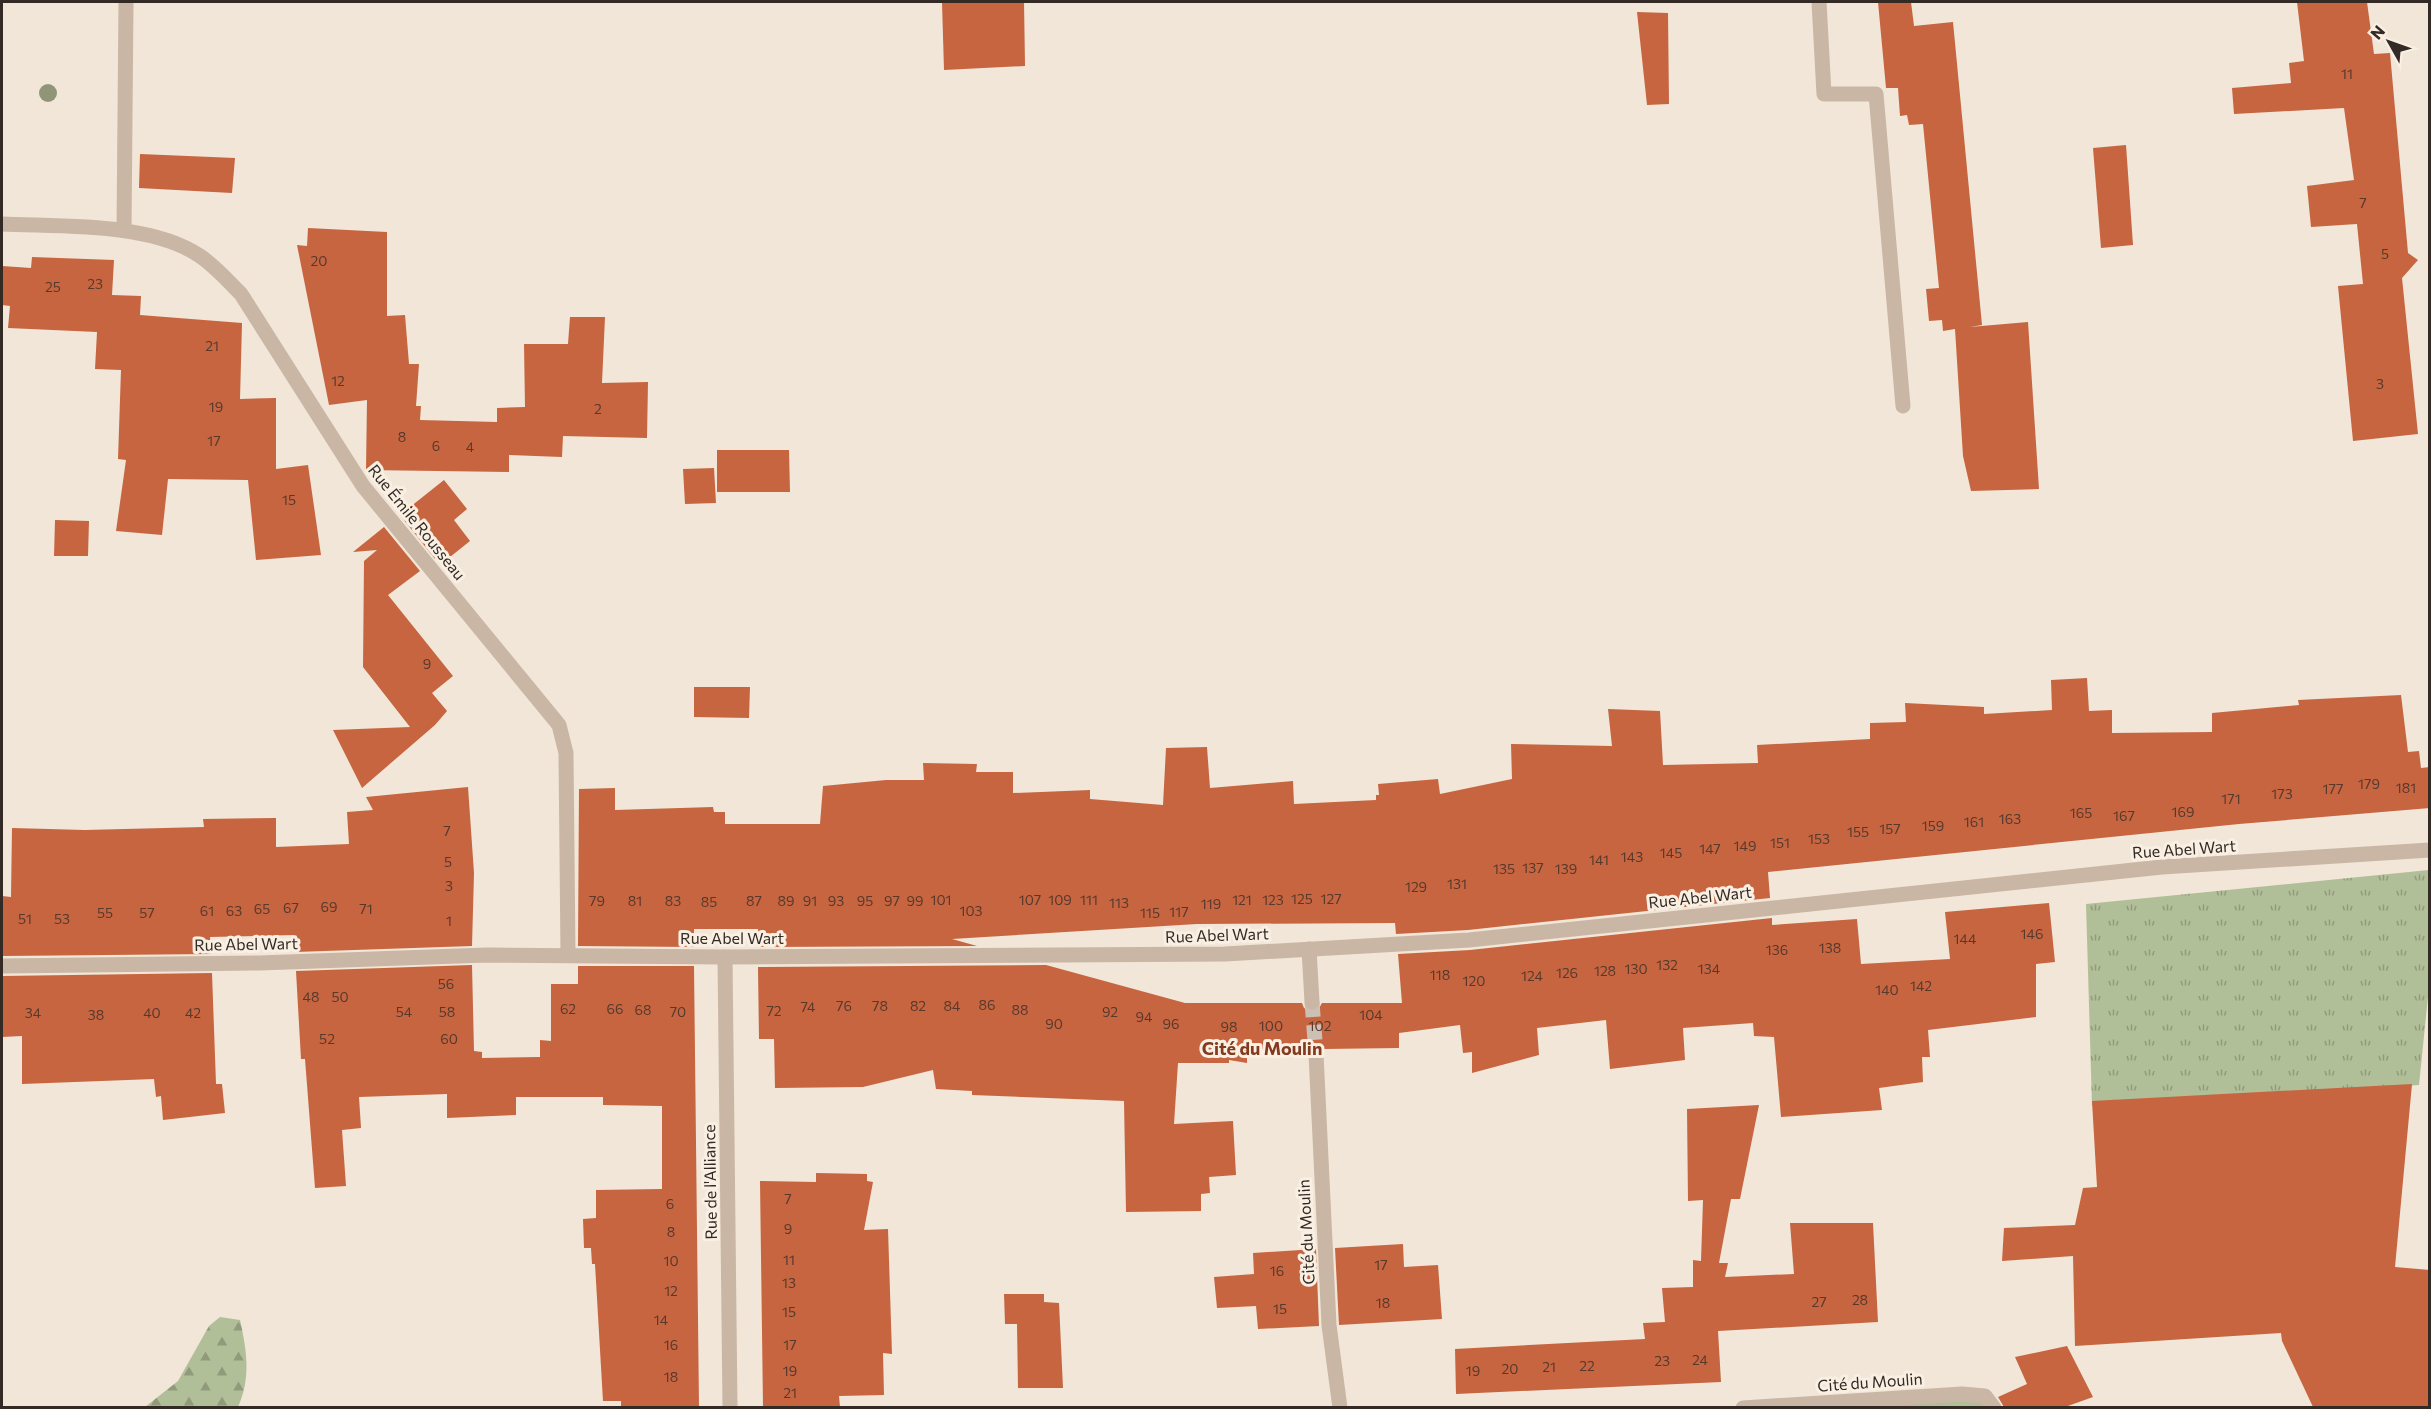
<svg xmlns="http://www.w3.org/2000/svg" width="2431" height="1409" viewBox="0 0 2431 1409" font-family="Commissioner,sans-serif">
	<defs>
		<pattern id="grass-tufts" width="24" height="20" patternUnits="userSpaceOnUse" patternTransform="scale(1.5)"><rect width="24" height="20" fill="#b1bf98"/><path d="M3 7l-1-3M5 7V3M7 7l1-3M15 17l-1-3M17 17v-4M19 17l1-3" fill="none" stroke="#919b7c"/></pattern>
		<pattern id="forest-firs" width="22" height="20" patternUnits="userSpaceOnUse" patternTransform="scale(1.5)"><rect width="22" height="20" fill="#b1bf98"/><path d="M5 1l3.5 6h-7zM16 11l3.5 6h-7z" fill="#919b7c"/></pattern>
		<pattern id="park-crowns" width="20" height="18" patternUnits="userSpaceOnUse" patternTransform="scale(1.5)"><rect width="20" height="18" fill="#b1bf98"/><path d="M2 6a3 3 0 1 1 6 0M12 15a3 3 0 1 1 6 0" fill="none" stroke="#919b7c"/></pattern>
	</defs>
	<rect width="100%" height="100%" fill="#f1e6d7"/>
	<!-- grass -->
	<path fill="url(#grass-tufts)" d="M2429,870L2430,977L2419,1085L2092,1106L2086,904Z"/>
	<!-- forest -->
	<path fill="url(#forest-firs)" d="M220,1317L240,1320C247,1351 251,1379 238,1407H145L178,1381L209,1326Z"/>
	<!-- park -->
	<path fill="url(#park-crowns)" d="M1962,1394L1994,1408H1743Z"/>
	<!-- building -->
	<g fill="#c66540">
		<path d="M942,2H1024L1025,66L944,70Z"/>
		<path d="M1878,2H1911L1914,26L1953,22L1982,325L1970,327L2028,322L2039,489L1971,491L1963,456L1955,329L1943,331L1942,320L1929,321L1926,289L1939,288L1923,124L1909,125L1907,115L1900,116L1898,88H1886Z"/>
		<path d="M2297,2H2367L2374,54L2390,53L2408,253L2418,260L2402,278L2418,434L2353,441L2338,286L2363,284L2357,224L2311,227L2307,186L2354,180L2344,108L2234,114L2232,88L2291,83L2289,63L2304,61Z"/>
		<path d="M1637,12L1668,13L1669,104L1647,105Z"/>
		<path d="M2126,145L2133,245L2101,248L2093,148Z"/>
		<path d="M140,154L235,158L232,193L139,188Z"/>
		<path d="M308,228L387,232V316L405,315L409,364H419L416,406H421L420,420L497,422V408L525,407L524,344H568L570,317H605L602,383L648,382L647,438L563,436L562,457L509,455V472L366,470L367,400L329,405L297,245L307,246Z"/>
		<path d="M32,257L114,260L112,295L141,296L140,315L242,323L240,399L276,398V469L308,465L321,555L256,560L248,480L168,479L162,535L116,531L126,460L118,459L121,370L95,369L97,332L8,328L10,306L2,305V266L31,268Z"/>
		<path d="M717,450H789L790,492H717Z"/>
		<path d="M714,468L716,503L685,504L683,469Z"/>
		<path d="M444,480L467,509L454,520L470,541L445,561L440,555L435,559L400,515Z"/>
		<path d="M55,520L89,521L88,556H54Z"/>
		<path d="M384,527L420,571L388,595L453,676L432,693L447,711L435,725L362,788L333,730L410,727L363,667L364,561L377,550L353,552Z"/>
		<path d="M2087,678L2089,711L2112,710V733L2212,732V713L2299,705L2298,700L2401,695L2408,752L2419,751L2421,768L2430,767V808L2239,824L1768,872L1770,898L1468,930L1396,934L1395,923L1197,924L952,939L977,946L758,947V929H694V947L578,946L579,789L615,788V810L713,807L714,812H725V824H820L823,786L886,780H924L923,763L977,764L976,772H1013V793L1090,790V799L1163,805L1166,748L1207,747L1210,788L1293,781L1294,804L1376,800V795H1379L1378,784L1438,779L1440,794L1512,779L1511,744L1612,746L1608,709L1660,711L1663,765L1758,763L1757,745L1870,739V723L1906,722L1905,703L1984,707V714L2052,710L2051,680Z"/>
		<path d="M694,687H750L749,718L694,717Z"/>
		<path d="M468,787L474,873L472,946L295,952L294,935L210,937L211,954L2,956V896L11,897L12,828L85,830L204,827L203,819L276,818V847L349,844L347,812L373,810L366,797Z"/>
		<path d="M2049,903L2055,962L2036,964V1017L1928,1030L1930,1057H1922L1923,1082L1879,1088L1882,1110L1781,1117L1774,1037L1754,1036L1753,1023L1683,1028L1685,1060L1610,1069L1606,1020L1537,1028L1539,1055L1472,1073V1052L1463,1053L1460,1025L1399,1033V1048L1324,1049L1315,1044L1307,1049L1247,1050V1063L1229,1060V1063H1178L1174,1124L1233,1121L1236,1175L1209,1177L1210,1193L1201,1194V1211L1126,1212L1124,1101L972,1095V1091L936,1089L933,1070L863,1087L775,1088L774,1039H759L758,967L1046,965L1185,1003H1302L1304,1008L1312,1012L1318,1010L1322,1003H1402L1398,954L1470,950L1772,918V925L1857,919L1861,964L1950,959L1945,912Z"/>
		<path d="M472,965L474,1051L482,1052V1058L540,1057V1040L551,1041V984H578V966H694L699,1407H621V1401H603L595,1264H592L591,1248H584L583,1219L596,1218V1190L662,1189V1106L603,1105V1097H516V1115L447,1118V1094L359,1097L361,1128L342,1130L346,1186L315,1188L305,1059H301L296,971Z"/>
		<path d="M212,973L216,1084H222L225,1113L163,1120L161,1096L156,1097L154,1079L22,1084V1036L2,1037V976Z"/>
		<path d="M2412,1084L2395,1267L2430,1270V1407H2313L2282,1341L2281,1333L2075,1346L2073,1256L2002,1261L2004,1228L2075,1225L2083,1188L2097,1187L2092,1101Z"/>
		<path d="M1759,1105L1740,1199H1731L1719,1263H1728L1725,1277L1794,1274L1790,1223H1873L1878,1322L1718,1331L1721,1382L1456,1394L1455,1349L1645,1339L1643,1323L1665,1322L1662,1288L1693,1287V1260L1701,1261L1703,1200L1688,1201L1687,1109Z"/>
		<path d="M816,1173L867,1174V1181L873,1182L864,1230L888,1229L892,1354L883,1353L884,1395L839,1396L840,1407H763L760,1181L816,1182Z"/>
		<path d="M1403,1244L1404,1267L1438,1265L1442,1319L1339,1325L1335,1248Z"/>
		<path d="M1316,1249L1319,1326L1258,1329L1256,1306L1217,1308L1214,1277L1254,1274L1253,1253Z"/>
		<path d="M1004,1294H1044V1302L1059,1303L1063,1388H1018L1017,1324H1005Z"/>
		<path d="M2067,1346L2093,1397L2065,1407H2004L1998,1397L2027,1384L2015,1357Z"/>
	</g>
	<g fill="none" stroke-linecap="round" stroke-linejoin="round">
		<!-- minor-tunnel -->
		<path stroke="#cbc0b3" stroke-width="15" stroke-dasharray="15 8" stroke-linecap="butt" d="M1312,1002L1316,1054"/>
		<!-- minor -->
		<g stroke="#c9b6a4" stroke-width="15">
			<path d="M1819,2L1824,94H1876L1903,406"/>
			<path d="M2,224C60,227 150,222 200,256C216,267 228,281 241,294L363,486L559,725L566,753L568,955"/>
			<path d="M124,230L126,2"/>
			<path d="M1309,949L1312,1002"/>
			<path d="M725,957L730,1408"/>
			<path d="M2,966L259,963L487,955L725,957L1225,954L1469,940L2162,867L2430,850"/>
			<path d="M1316,1054L1329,1325L1340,1408"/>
			<path d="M1743,1408L1962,1394L1985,1396L1994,1408"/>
		</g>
	</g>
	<!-- trees -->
	<circle fill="#919577" cx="48" cy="93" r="9"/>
	<g text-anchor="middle" stroke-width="6" stroke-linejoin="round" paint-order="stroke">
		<!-- number labels -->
		<g font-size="14" fill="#58392c">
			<text x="2347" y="79">11</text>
			<text x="2363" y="208">7</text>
			<text x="2385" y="259">5</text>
			<text x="319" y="266">20</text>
			<text x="95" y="289">23</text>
			<text x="53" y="292">25</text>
			<text x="212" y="351">21</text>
			<text x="338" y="386">12</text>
			<text x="2380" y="389">3</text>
			<text x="216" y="412">19</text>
			<text x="598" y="414">2</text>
			<text x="402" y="442">8</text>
			<text x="214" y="446">17</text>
			<text x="436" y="451">6</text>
			<text x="470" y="452">4</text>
			<text x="289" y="505">15</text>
			<text x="427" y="669">9</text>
			<text x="2369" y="789">179</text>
			<text x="2406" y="793">181</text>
			<text x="2333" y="794">177</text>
			<text x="2282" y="799">173</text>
			<text x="2231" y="804">171</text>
			<text x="2183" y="817">169</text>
			<text x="2081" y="818">165</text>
			<text x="2124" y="821">167</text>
			<text x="2010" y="824">163</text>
			<text x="1974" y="827">161</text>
			<text x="1933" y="831">159</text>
			<text x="1890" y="834">157</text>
			<text x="447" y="836">7</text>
			<text x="1858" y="837">155</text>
			<text x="1819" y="844">153</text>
			<text x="1780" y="848">151</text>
			<text x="1745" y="851">149</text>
			<text x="1710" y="854">147</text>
			<text x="1671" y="858">145</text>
			<text x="1632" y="862">143</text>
			<text x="1599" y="865">141</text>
			<text x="448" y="867">5</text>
			<text x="1533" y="873">137</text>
			<text x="1504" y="874">135</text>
			<text x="1566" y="874">139</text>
			<text x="1457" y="889">131</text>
			<text x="449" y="891">3</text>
			<text x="1416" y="892">129</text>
			<text x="1302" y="904">125</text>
			<text x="1331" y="904">127</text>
			<text x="941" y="905">101</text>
			<text x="1030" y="905">107</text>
			<text x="1060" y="905">109</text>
			<text x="1089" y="905">111</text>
			<text x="1242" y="905">121</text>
			<text x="1273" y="905">123</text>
			<text x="597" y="906">79</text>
			<text x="635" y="906">81</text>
			<text x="673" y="906">83</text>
			<text x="754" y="906">87</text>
			<text x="786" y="906">89</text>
			<text x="810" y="906">91</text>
			<text x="836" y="906">93</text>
			<text x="865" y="906">95</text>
			<text x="892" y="906">97</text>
			<text x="915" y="906">99</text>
			<text x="709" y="907">85</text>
			<text x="1119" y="908">113</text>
			<text x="1211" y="909">119</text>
			<text x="329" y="912">69</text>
			<text x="291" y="913">67</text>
			<text x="262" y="914">65</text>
			<text x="366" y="914">71</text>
			<text x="207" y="916">61</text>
			<text x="234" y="916">63</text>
			<text x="971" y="916">103</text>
			<text x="1179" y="917">117</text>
			<text x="105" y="918">55</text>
			<text x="147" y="918">57</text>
			<text x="1150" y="918">115</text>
			<text x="25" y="924">51</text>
			<text x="62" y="924">53</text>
			<text x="449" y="926">1</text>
			<text x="2032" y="939">146</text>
			<text x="1965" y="944">144</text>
			<text x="1830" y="953">138</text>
			<text x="1777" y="955">136</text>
			<text x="1667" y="970">132</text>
			<text x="1636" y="974">130</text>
			<text x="1709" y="974">134</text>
			<text x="1605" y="976">128</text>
			<text x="1567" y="978">126</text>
			<text x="1440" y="980">118</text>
			<text x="1532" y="981">124</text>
			<text x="1474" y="986">120</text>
			<text x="446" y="989">56</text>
			<text x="1921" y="991">142</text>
			<text x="1887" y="995">140</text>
			<text x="311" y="1002">48</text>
			<text x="340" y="1002">50</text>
			<text x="987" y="1010">86</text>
			<text x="844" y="1011">76</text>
			<text x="880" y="1011">78</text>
			<text x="918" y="1011">82</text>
			<text x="952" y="1011">84</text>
			<text x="808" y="1012">74</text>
			<text x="568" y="1014">62</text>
			<text x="615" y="1014">66</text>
			<text x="643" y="1015">68</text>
			<text x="1020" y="1015">88</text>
			<text x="774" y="1016">72</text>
			<text x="404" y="1017">54</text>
			<text x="447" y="1017">58</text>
			<text x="678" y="1017">70</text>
			<text x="1110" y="1017">92</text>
			<text x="33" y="1018">34</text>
			<text x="152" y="1018">40</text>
			<text x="193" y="1018">42</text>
			<text x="96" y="1020">38</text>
			<text x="1371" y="1020">104</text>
			<text x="1144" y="1022">94</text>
			<text x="1054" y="1029">90</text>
			<text x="1171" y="1029">96</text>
			<text x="1271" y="1031">100</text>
			<text x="1320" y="1031">102</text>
			<text x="1229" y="1032">98</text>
			<text x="327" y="1044">52</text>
			<text x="449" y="1044">60</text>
			<text x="788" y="1204">7</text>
			<text x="670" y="1209">6</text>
			<text x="788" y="1234">9</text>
			<text x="671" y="1237">8</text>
			<text x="789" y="1265">11</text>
			<text x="671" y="1266">10</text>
			<text x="1381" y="1270">17</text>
			<text x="1277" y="1276">16</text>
			<text x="789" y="1288">13</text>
			<text x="671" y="1296">12</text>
			<text x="1860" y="1305">28</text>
			<text x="1819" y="1307">27</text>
			<text x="1383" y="1308">18</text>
			<text x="1280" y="1314">15</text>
			<text x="789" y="1317">15</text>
			<text x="661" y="1325">14</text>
			<text x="671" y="1350">16</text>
			<text x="790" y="1350">17</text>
			<text x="1700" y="1365">24</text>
			<text x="1662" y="1366">23</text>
			<text x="1587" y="1371">22</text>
			<text x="1549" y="1372">21</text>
			<text x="1510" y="1374">20</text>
			<text x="790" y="1376">19</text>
			<text x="1473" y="1376">19</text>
			<text x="671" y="1382">18</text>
			<text x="790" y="1398">21</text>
		</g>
		<!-- street labels -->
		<g font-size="16" fill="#342a25" stroke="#f9f0e3">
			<text transform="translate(417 522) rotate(51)" y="6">Rue Émile Rousseau</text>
			<text transform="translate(2184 849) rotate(-4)" y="6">Rue Abel Wart</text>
			<text transform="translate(1700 897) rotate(-6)" y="6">Rue Abel Wart</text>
			<text transform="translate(1217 935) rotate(-2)" y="6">Rue Abel Wart</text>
			<text x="732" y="944">Rue Abel Wart</text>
			<text transform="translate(246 944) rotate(-1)" y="6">Rue Abel Wart</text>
			<text transform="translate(710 1182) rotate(-91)" y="6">Rue de l'Alliance</text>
			<text transform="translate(1306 1232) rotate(-93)" y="6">Cité du Moulin</text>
			<text transform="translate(1870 1382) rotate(-4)" y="6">Cité du Moulin</text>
		</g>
		<!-- neighbourhood labels -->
		<g font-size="18" font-weight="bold" fill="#833a1e" stroke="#f9f0e3">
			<text x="1262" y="1055">Cité du Moulin</text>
		</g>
	</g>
	<!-- border -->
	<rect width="2431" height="1409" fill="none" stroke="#342a25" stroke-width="6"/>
	<!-- north arrow -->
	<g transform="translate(2389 42) rotate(310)" stroke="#f9f0e3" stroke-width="4.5" paint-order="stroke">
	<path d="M0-4.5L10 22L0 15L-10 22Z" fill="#342a25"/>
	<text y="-9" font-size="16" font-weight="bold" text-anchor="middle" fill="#342a25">N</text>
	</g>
</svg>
